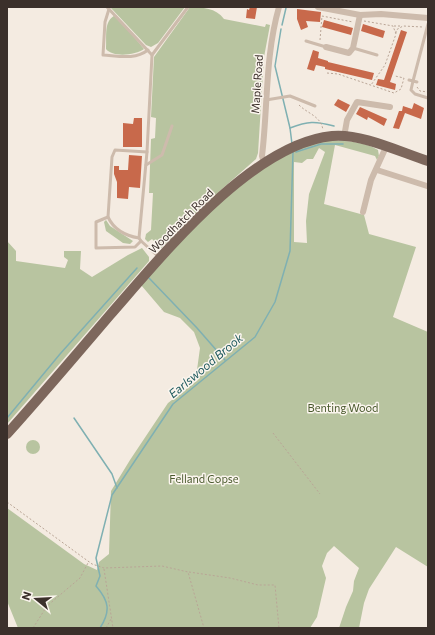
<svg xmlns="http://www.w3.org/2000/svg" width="435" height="635" viewBox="0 0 435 635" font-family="Commissioner,sans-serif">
	<rect width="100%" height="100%" fill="#f4ebe1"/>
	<!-- green -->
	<g fill="#b8c4a0" fill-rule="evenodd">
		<path d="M110,7H185L158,43L151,47L146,45Z"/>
		<path d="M190,7C202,7 216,8 224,19L265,27L266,24L270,25L264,57L258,153L256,159L205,204L159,250L154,247L157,244L152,239L148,242L145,239L146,234L151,230L153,193H149L151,139L155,138L156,118L151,117L154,57Z"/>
		<path d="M116,15L144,49C136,55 113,58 106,49C107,37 103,20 116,15Z"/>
		<path d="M327,140C344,141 364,141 378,150L379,156L377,160L375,156L335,145L324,204L364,215L369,234L416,247L393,317L428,332V567L396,547L369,589L364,603L359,628H339L346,607L353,591L354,581L359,568L334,546L327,553L322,566L326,578L317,617L310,628H18L7,601V508L84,564L97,570L99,562L109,554L111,491L130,460L168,403L198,380L197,370L200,348L194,332L180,318L164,312L141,285C177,245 222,191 268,163C286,152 307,146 327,140ZM319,148L325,152L309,194L306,221L307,243L294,242V162L302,163L307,159H313Z"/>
		<path d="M7,205V241L16,251V261L65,268L68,260L64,257V251H81L80,269L92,277L128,255L142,248L149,257V261L7,424Z"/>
		<path d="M106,220L110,226L133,241L130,244L123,243L106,231L104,222Z"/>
		<circle cx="33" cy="447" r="7"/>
	</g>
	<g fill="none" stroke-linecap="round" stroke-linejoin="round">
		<!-- stream -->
		<g stroke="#7fb0b2" stroke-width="1.5">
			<path d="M282,25L286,8"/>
			<path d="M281,29L275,66L290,128L292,144"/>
			<path d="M290,128C308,121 315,121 334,126"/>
			<path d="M296,152L321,144H343"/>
			<path d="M149,278L197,328L225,360"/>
			<path d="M7,418L60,354L137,268"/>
			<path d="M74,418L112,474L117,488"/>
			<path d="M100,628C111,611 109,601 96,586L100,576L96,558L112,495L173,404L255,337L275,302L290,251L293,152"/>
		</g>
	</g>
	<!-- building -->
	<g fill="#c8694b">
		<path d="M250,7H257L255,19L246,18L247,9L249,10Z"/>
		<path d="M297,9L321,12L320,22L306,21L308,27L301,30L297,19Z"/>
		<path d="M324,20L353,28L351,35L322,27Z"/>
		<path d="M363,24L385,31L383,38L361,31Z"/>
		<path d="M401,30L407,32L390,82L396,84L395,90L376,85L378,79L384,80Z"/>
		<path d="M313,50L319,52L318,58L328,61V62L374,73L372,80L325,69V67L316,65L314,71L307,69Z"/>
		<path d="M338,99L350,105L346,112L334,105Z"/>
		<path d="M414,103L424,108L421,119L405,113L399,129L393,128L399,111H402L403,106L412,109Z"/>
		<path d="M360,107L387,119L384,126L368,117L367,120L356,114Z"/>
		<path d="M134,118H142V147H123V123L133,124Z"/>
		<path d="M129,155L142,156L140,188L129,187L128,199L117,198V182L114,174V166H119V170H128Z"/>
	</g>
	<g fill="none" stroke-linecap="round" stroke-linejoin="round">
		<!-- path -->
		<g stroke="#b9a596" stroke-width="1" stroke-dasharray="2 2" stroke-linecap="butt">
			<path d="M364,21L393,26L396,34L385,65L371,85"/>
			<path d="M394,26H402"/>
			<path d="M396,33V30L403,26L423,27"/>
			<path d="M320,40L322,16L353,22"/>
			<path d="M327,73L338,74L394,93L401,89L404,78L395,76"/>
			<path d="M417,87L420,91L428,92"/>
			<path d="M299,105C308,114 321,116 323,130"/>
			<path d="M273,433L320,494"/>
			<path d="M7,502L92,564L104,568L162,566L188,572L204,628"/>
			<path d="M104,569L113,628"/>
			<path d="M189,572L230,578L258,585H275L279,628"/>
			<path d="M33,628L47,606L80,578L89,561"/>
			<path d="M106,628L111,619"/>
		</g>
		<!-- service -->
		<g stroke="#cdbbac" stroke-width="3">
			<path d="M107,7L152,55L147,152L139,238L141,241L159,257"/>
			<path d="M109,9L105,22L103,55C119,56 135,60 148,50"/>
			<path d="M306,41L326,47"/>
			<path d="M353,48L377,55"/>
			<path d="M152,55L188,7"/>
			<path d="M409,80L413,81L428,24"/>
			<path d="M417,82L413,81L411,90L415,94L428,98"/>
			<path d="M266,100L290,96L315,106"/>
			<path d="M146,165L162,155L172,126"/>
			<path d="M108,217L96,222V248L135,247L141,241"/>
			<path d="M139,238C127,236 114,230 108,217L112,157L115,150L147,152"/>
		</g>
		<!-- minor -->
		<g stroke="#cdbbac" stroke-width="6">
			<path d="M318,7L360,15L381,14L428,18"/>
			<path d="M326,47L349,53L353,48L360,15"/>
			<path d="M344,137L347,120L357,102L390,107"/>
			<path d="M264,163L262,156C268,106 265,56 279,7"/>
			<path d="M377,170L427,186"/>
			<path d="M363,212L371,180L386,147"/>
		</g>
		<!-- primary -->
		<path stroke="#7d675c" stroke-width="10" d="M7,434C42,395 76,355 110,315C161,257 251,144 332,136C361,133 400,152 428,161"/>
	</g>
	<g text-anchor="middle" stroke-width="3" stroke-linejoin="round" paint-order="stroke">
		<!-- street labels -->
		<g font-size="11" fill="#3b302b" stroke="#fbf5ee">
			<text transform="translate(257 84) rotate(-86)" y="4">Maple Road</text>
			<text transform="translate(181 221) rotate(-45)" y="4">Woodhatch Road</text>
		</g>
		<!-- park labels -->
		<g font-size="11" fill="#4a5a2e" stroke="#fbf5ee">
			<text x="343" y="412">Benting Wood</text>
			<text x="204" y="483">Felland Copse</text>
		</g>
		<!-- water labels -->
		<g font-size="12" font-style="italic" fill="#1f5a5e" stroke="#fbf5ee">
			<text transform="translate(206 366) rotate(-40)" y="4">Earlswood Brook</text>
		</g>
	</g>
	<!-- border -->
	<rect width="435" height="635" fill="none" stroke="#3b302b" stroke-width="16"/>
	<!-- north arrow -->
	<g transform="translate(36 599) rotate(288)" stroke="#fbf5ee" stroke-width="3" paint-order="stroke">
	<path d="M0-3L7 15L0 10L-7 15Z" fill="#3b302b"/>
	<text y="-6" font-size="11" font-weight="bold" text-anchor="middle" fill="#3b302b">N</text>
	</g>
</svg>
